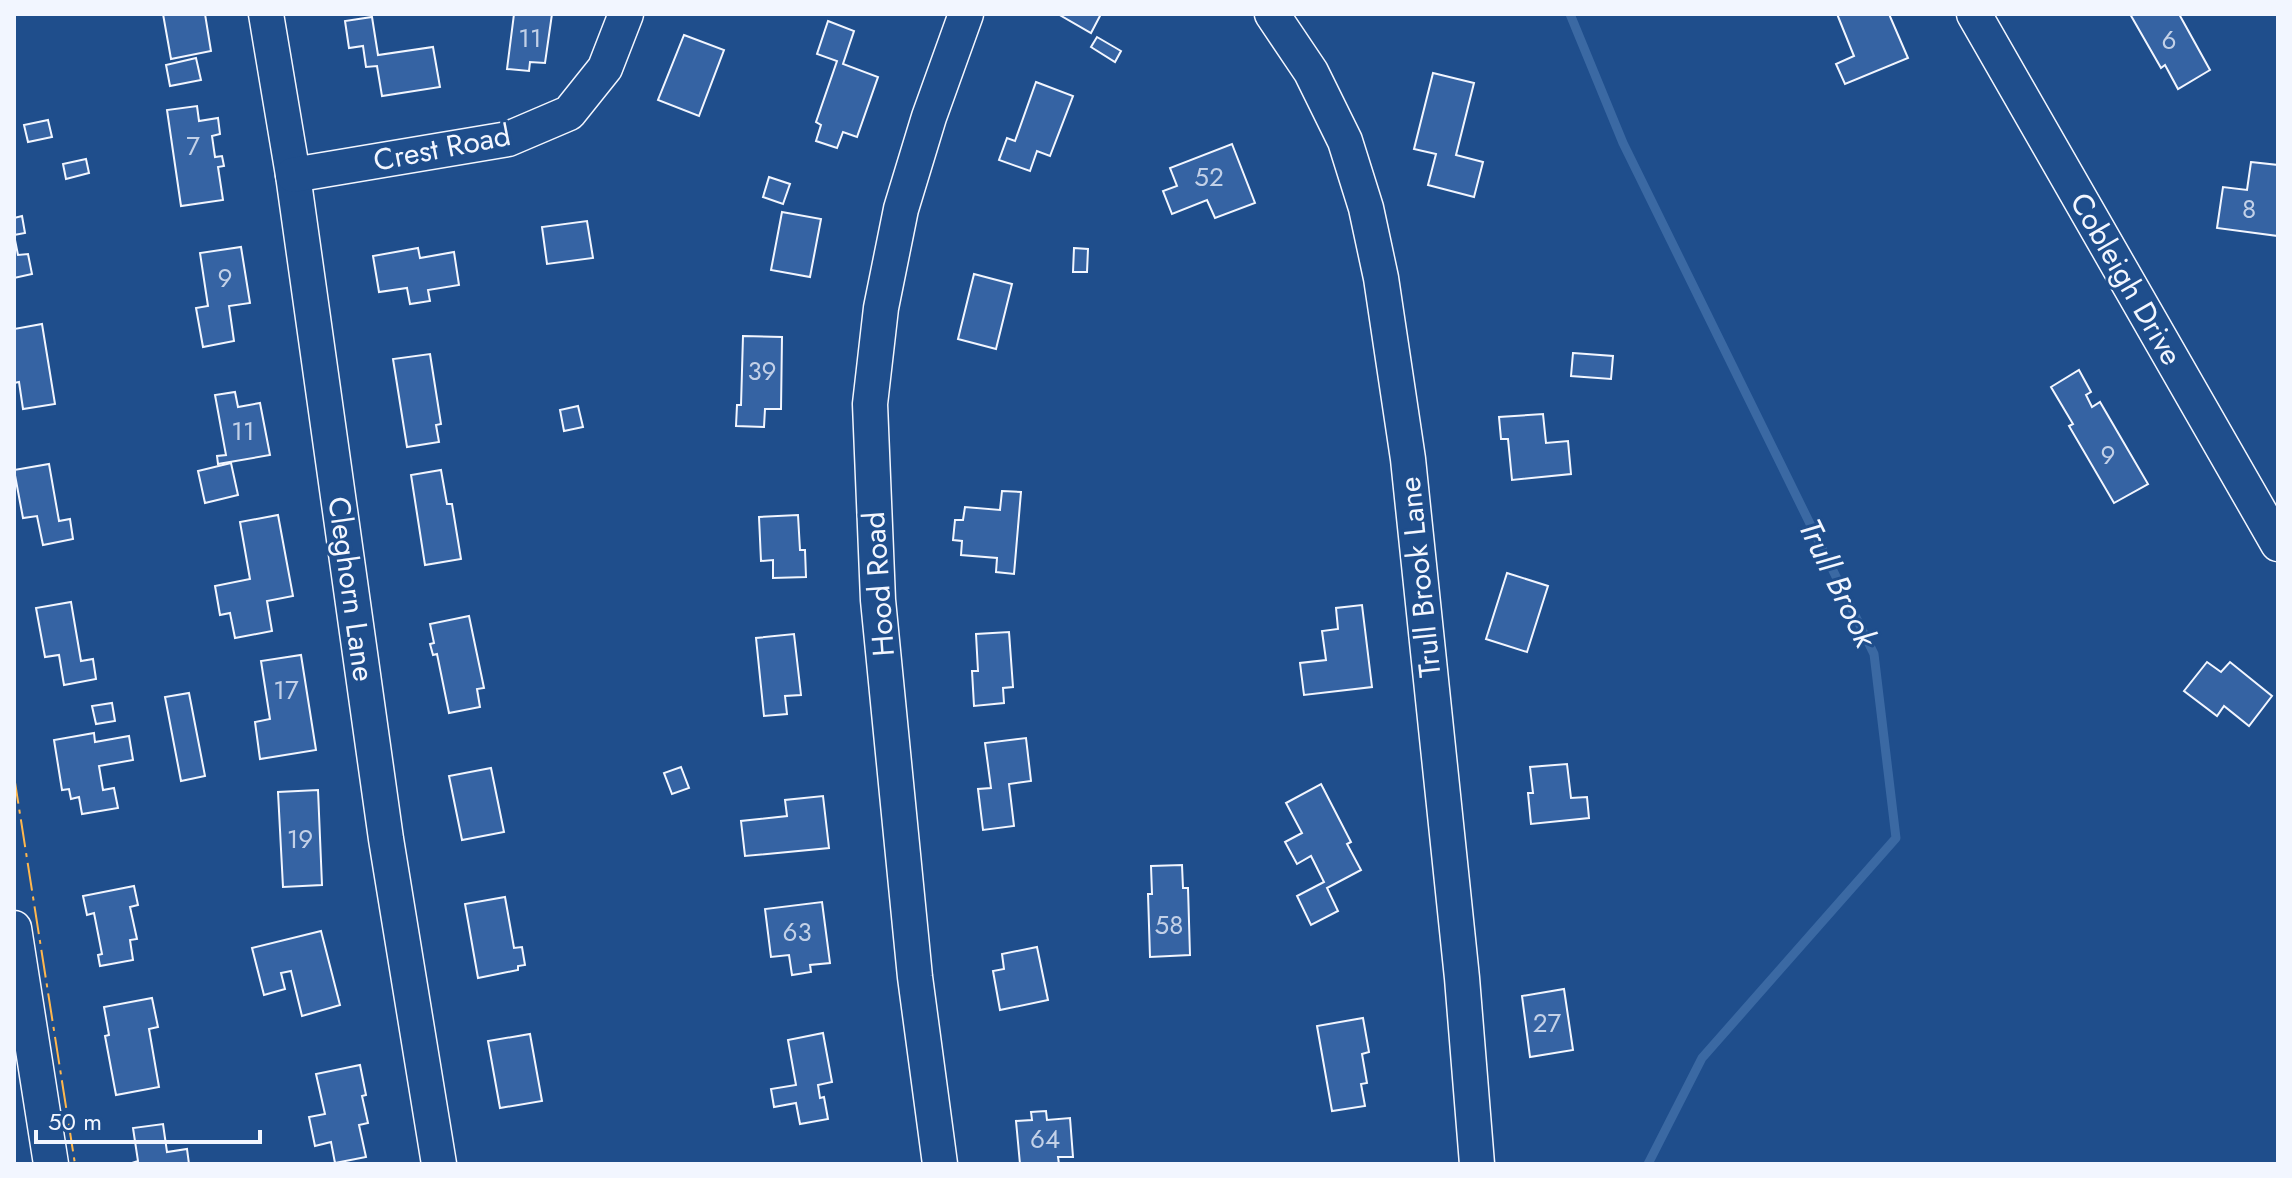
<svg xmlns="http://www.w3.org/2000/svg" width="2292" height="1178" viewBox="0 0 2292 1178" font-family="Jost,sans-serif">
	<rect width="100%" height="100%" fill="#1f4e8c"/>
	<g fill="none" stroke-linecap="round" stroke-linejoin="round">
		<!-- stream -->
		<path stroke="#3b69a3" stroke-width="9" d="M1570,14L1623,143L1874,654L1896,838L1702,1058L1648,1164"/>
	</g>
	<!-- building -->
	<g fill="#3563a3" stroke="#f2f6ff" stroke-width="2">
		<path d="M163,14H205L211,51L171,59Z"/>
		<path d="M514,14H552L545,63L530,62L529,71L507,69Z"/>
		<path d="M1058,14H1101L1091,33Z"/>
		<path d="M1837,14H1889L1908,58L1845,84L1836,64L1854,56Z"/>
		<path d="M2130,14H2179L2210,70L2178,89L2165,65L2161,68Z"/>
		<path d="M372,17L378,55L433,47L440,87L382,96L377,66L366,67L363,46L349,48L345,21Z"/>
		<path d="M828,21L854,31L843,64L878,77L857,137L843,132L837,148L816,141L821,125L816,122L837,61L817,54Z"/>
		<path d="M684,35L724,50L699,116L658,100Z"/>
		<path d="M1097,37L1121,51L1115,62L1091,47Z"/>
		<path d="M196,58L201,80L170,86L166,65Z"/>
		<path d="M1433,73L1474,83L1456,155L1483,162L1474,197L1428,185L1436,154L1414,149Z"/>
		<path d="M1036,82L1073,96L1050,156L1037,151L1030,171L999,160L1007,138L1015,141Z"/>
		<path d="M197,106L199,121L218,118L220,134L212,136L215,157L222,156L224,166L218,167L223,200L181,206L167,110Z"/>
		<path d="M48,120L52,137L28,142L24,125Z"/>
		<path d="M1232,144L1255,203L1215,218L1207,200L1172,214L1163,191L1177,186L1170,168Z"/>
		<path d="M86,159L89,173L66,179L63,164Z"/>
		<path d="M2251,162L2278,165V236L2217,228L2223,187L2247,190Z"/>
		<path d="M769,177L790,184L783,204L763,197Z"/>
		<path d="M782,212L821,219L810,277L771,270Z"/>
		<path d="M22,216L25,233L14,235V218Z"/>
		<path d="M587,221L593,258L547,264L542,227Z"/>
		<path d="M14,235L18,255L28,254L32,274L14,278Z"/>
		<path d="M241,247L250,303L229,306L234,341L203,347L196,308L208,306L200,253Z"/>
		<path d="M418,248L420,258L454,252L459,285L428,290L430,301L410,304L407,288L379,292L373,256Z"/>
		<path d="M1074,248L1088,249L1087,272H1073Z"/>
		<path d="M974,274L1012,284L996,349L958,339Z"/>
		<path d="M42,324L55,404L23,409L19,382L14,383V329Z"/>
		<path d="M743,336L782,337L781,409H765L764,427L736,426L737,405H741Z"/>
		<path d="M1573,353L1613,356L1611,379L1571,376Z"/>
		<path d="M430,354L441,424L436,425L439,442L407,447L393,359Z"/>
		<path d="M2079,370L2091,392L2086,395L2092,407L2100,402L2148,484L2114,503L2069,426L2073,424L2051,387Z"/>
		<path d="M235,392L238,407L260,403L270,455L218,464L217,456L226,455L215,395Z"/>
		<path d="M578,406L583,427L564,431L560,410Z"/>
		<path d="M1543,414L1546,443L1568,441L1571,474L1512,480L1508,439H1501L1499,417Z"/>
		<path d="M231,463L238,495L205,503L198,471Z"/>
		<path d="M49,464L59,521L70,519L73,539L43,545L37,516L23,518L14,470Z"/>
		<path d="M441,470L447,504H452L461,559L425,565L411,475Z"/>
		<path d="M1002,491L1021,492L1014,574L996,572L997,558L961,555L962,541L953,540L955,520H963L965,507L1000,510Z"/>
		<path d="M278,515L293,596L267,601L272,631L235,638L230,613L220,615L215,586L250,579L240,522Z"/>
		<path d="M798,515L800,550H805L806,577L773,578V560L761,561L759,517Z"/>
		<path d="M1507,573L1548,586L1527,652L1486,639Z"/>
		<path d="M71,602L81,661L93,659L96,679L64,685L59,655L45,657L36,608Z"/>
		<path d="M1362,605L1372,687L1304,695L1300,663L1326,660L1322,631L1338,629L1336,608Z"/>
		<path d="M469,616L484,688L477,689L480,707L449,713L437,654L433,655L430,644L434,643L430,624Z"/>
		<path d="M1009,632L1013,687L1003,688L1004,703L974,706L972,671H978L976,634Z"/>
		<path d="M794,634L801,695L785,696L787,714L764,716L756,638Z"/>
		<path d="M301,655L316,750L260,759L255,722L270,719L261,661Z"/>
		<path d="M2207,662L2221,672L2230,662L2272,696L2249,726L2224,706L2217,716L2184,691Z"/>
		<path d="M189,693L205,776L181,781L165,697Z"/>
		<path d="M112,703L115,721L96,724L92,706Z"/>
		<path d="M94,733L95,742L129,736L133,760L99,766L103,790L114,788L118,808L82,814L79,797L71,799L69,789L62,790L54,740Z"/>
		<path d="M1026,738L1031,781L1009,784L1014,826L983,830L978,789L991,788L985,743Z"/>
		<path d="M1567,764L1571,798L1587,797L1589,818L1531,824L1528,793H1533L1530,767Z"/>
		<path d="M681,767L689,788L672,794L664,773Z"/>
		<path d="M491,768L504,832L462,840L449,776Z"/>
		<path d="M1321,784L1351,842L1347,844L1361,870L1327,888L1338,911L1311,925L1297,896L1324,882L1311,856L1297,864L1285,842L1302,833L1286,803Z"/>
		<path d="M318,790L322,885L283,887L278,792Z"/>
		<path d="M823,796L829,848L745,856L741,821L787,816L785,800Z"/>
		<path d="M1182,865L1183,888H1188L1190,955L1150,957L1148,894H1152L1151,866Z"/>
		<path d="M134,886L138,905L130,907L137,939L130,940L133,960L100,966L98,955L102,954L94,913L87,915L83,896Z"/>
		<path d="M505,897L514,948L522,947L525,965L518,966V970L478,978L465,904Z"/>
		<path d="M822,902L830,963L810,965L811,972L792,975L789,955L771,957L765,909Z"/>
		<path d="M321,931L340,1005L302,1016L291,971L281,973L285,989L264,995L252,948Z"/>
		<path d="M1037,947L1048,1000L1000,1010L993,971L1004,969L1002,954Z"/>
		<path d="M1564,989L1573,1050L1530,1057L1522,996Z"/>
		<path d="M152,998L158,1027L149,1029L159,1087L116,1095L105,1036L109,1035L104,1007Z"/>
		<path d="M1363,1018L1369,1052L1362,1054L1367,1083L1361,1084L1365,1106L1332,1111L1317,1026Z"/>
		<path d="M823,1033L832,1082L818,1085L820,1098L824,1097L828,1119L800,1124L796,1103L774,1107L771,1089L796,1085L788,1040Z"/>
		<path d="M530,1034L542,1101L500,1108L488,1041Z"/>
		<path d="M360,1065L366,1095L362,1096L368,1123L359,1125L366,1157L335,1163L331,1142L315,1146L309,1117L325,1114L316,1074Z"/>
		<path d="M1046,1111L1047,1120L1070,1118L1073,1157H1058L1059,1164H1020L1016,1121L1032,1120L1031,1112Z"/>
		<path d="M163,1124L167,1152L187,1149L189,1164H129L138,1161L133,1128Z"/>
	</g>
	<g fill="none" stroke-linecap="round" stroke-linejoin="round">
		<!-- minor casing -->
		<g stroke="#f2f6ff" stroke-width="37">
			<g id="minor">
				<path d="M266,14L293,175L386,839L439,1164"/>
				<path d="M1272,14L1311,72L1345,141L1366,208L1381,278L1408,459L1462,978L1477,1164"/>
				<path d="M1974,14L2278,544"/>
				<path d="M293,175L508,139L569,113L605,68L626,14"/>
				<path d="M14,928L51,1164"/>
				<path d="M940,1164L915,977L878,600L870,404L881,308L901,209L929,117L966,14"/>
			</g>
		</g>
		<!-- minor -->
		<use href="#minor" stroke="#1f4e8c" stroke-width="34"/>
		<!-- power -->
		<path stroke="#ffb74d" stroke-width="2" stroke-dasharray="28 6 4 6" stroke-linecap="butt" d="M14,776L75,1164"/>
	</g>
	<g text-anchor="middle" stroke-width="6" stroke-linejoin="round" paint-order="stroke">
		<!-- number labels -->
		<g font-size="26" fill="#c3d1e8">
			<text x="530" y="47">11</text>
			<text x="2169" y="49">6</text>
			<text x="193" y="155">7</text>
			<text x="1209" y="186">52</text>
			<text x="2249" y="218">8</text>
			<text x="225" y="287">9</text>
			<text x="762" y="380">39</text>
			<text x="243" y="440">11</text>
			<text x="2108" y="464">9</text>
			<text x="286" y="699">17</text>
			<text x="300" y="848">19</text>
			<text x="1169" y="934">58</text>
			<text x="797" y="941">63</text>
			<text x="1547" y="1032">27</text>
			<text x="1045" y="1148">64</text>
		</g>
		<!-- street labels -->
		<g font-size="30" fill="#f2f6ff" stroke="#1f4e8c">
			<text transform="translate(442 148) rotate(-11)" y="10">Crest Road</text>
			<text transform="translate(2126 279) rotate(60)" y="10">Cobleigh Drive</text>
			<text transform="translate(1420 577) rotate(-96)" y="10">Trull Brook Lane</text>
			<text transform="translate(879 584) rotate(-94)" y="10">Hood Road</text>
			<text transform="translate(351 589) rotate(82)" y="10">Cleghorn Lane</text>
		</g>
		<!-- water labels -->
		<g font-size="32" font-style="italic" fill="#f2f6ff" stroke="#1f4e8c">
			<text transform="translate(1838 583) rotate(64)" y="11">Trull Brook</text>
		</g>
	</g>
	<!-- border -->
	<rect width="2292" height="1178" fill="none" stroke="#f2f6ff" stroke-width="32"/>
	<!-- scale -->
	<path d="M36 1130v12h224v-12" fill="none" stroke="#f2f6ff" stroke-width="4"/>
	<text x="48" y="1130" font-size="24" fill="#f2f6ff" stroke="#1f4e8c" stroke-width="6" paint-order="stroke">50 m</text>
</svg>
